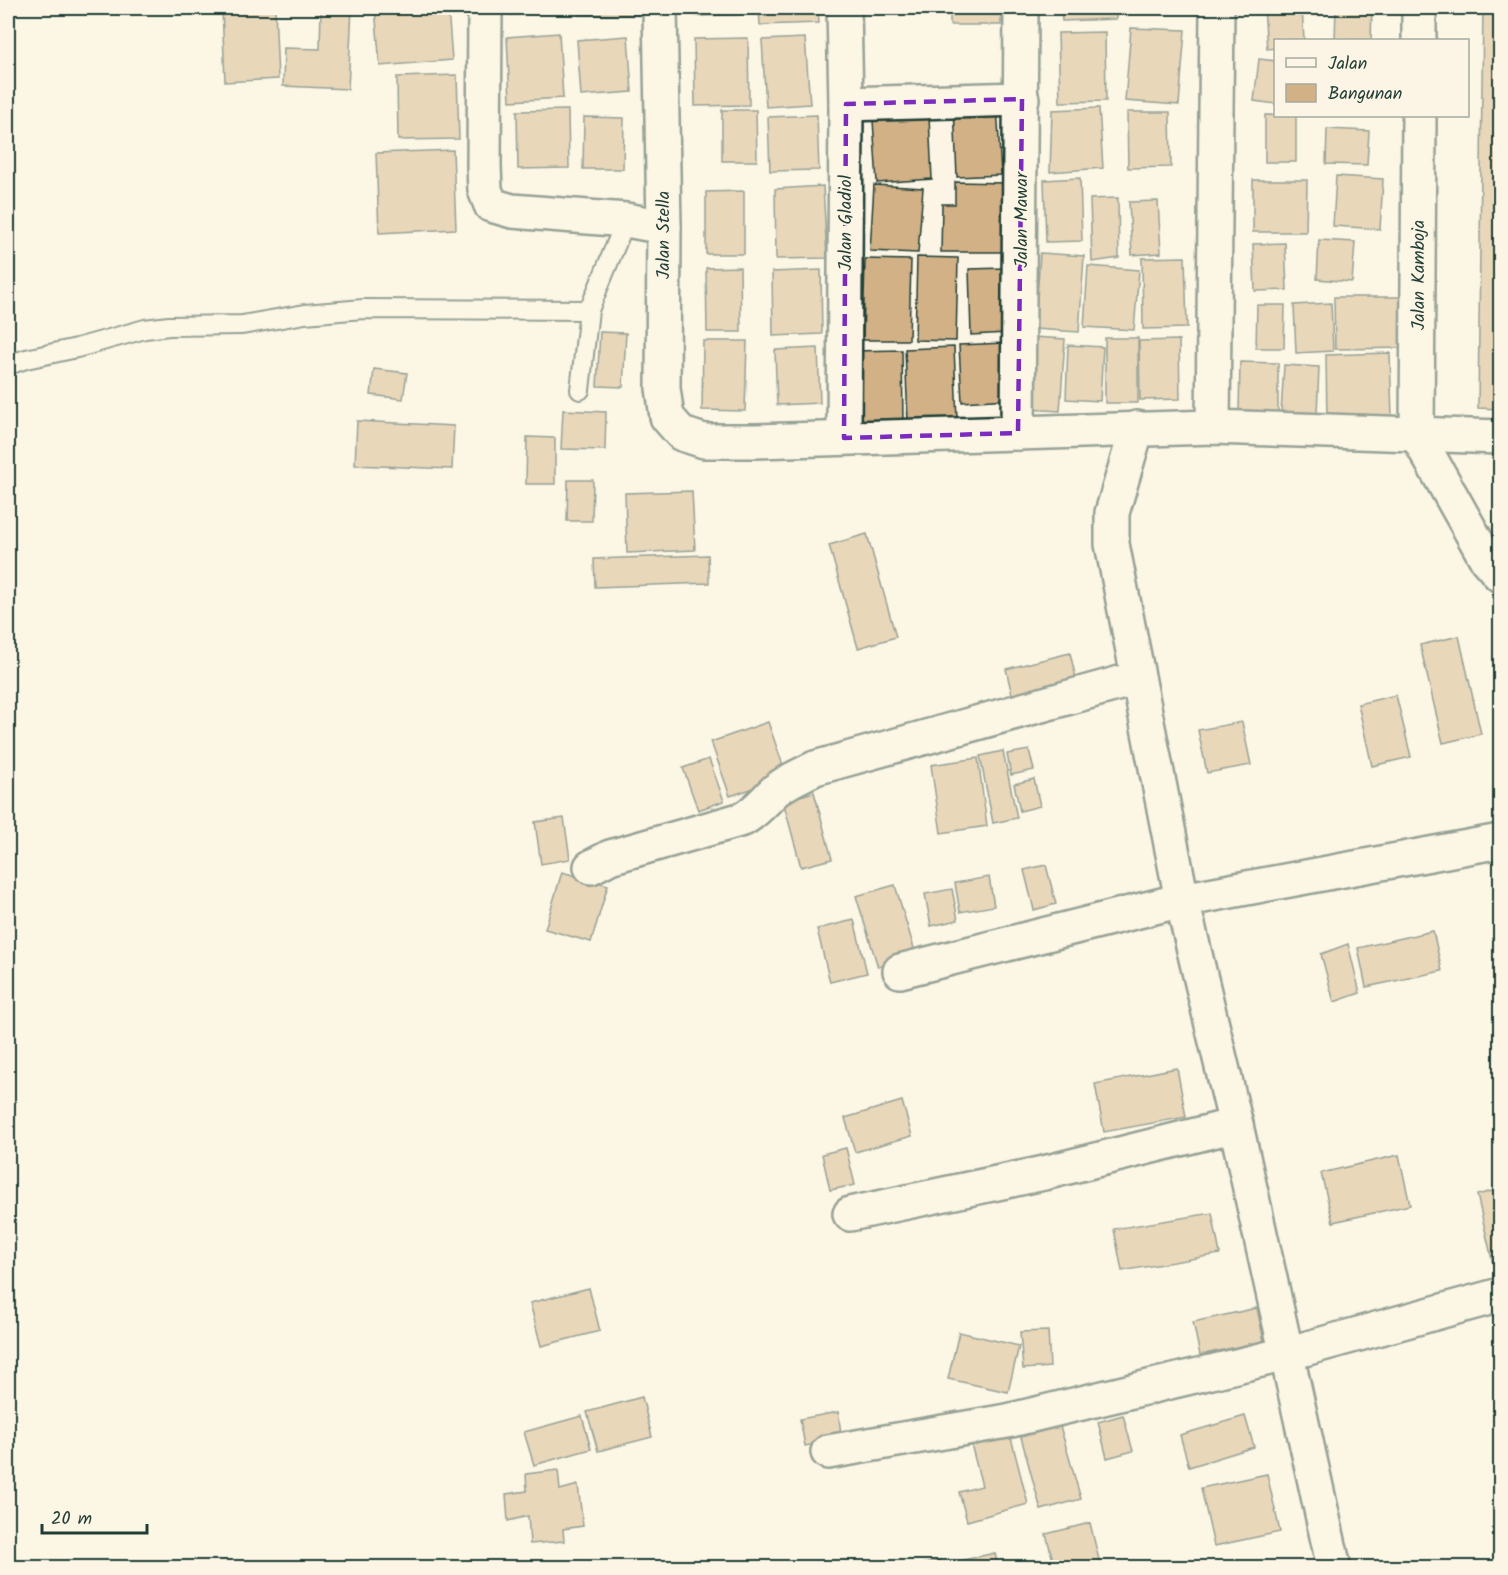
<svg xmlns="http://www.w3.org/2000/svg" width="1508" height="1575" viewBox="0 0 1508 1575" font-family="Kalam,sans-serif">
	<rect width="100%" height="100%" fill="#fcf5e5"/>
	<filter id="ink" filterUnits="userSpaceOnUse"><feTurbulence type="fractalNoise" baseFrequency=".0167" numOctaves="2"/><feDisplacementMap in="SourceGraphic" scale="12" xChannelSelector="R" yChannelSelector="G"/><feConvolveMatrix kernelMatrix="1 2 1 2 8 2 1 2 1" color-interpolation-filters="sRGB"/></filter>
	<g filter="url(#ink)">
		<!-- building -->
		<g fill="#d3b186" stroke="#1f3d34" stroke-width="1.5">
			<path d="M222,8H275L278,79L225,82Z"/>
			<path d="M321,8H352L348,89L283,86L284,48L320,49Z"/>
			<path d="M375,8H448L452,60L380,66Z"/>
			<path d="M511,8H564V13L511,15Z"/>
			<rect x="579" y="8" width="60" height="7"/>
			<path d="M697,8H747L748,14L697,16Z"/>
			<path d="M759,8H818L819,23L760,25Z"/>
			<rect x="950" y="8" width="51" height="17"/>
			<path d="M1061,8H1116V19L1062,21Z"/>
			<path d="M1135,8H1181V9L1135,14Z"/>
			<path d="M1264,8H1302L1304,40H1276V48L1267,49Z"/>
			<path d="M1336,8H1372L1371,40H1335Z"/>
			<path d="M1483,8H1500V409L1478,408Z"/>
			<path d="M1131,28L1185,30L1179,105L1125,101Z"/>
			<path d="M1105,32L1106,101L1060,102L1058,33Z"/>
			<path d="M559,33L563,98L510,101L507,37Z"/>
			<path d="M628,36L632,92L581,96L577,40Z"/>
			<path d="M748,38L749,105L695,106L694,39Z"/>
			<path d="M805,38L810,104L766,107L762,40Z"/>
			<path d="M1259,59L1276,61V104L1254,101Z"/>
			<path d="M457,75L459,139L398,140L397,77Z"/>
			<path d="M997,105L1001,175L957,177L954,107Z"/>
			<path d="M1099,108L1103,168L1050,172L1052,110Z"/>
			<path d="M568,110L569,168L518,169L517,111Z"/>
			<path d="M722,110H756L757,161H722Z"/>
			<path d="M1127,112H1170L1171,167L1128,168Z"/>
			<path d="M817,115L819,170L770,171L768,117Z"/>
			<path d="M1265,115L1296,116V162H1265Z"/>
			<path d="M584,117L624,118L623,169H583Z"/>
			<path d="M929,117L932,179L877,183L873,120Z"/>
			<path d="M1327,129L1369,131L1367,165L1326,164Z"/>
			<path d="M453,150L456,229L379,233L376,153Z"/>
			<path d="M1336,176L1383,179L1380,229L1333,226Z"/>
			<path d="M1080,178L1082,241L1046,242L1044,180Z"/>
			<path d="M1253,180H1307L1306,232H1253Z"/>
			<path d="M955,182L1004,183L1008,252H941L942,204H955Z"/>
			<path d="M874,185L923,188L918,253L870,251Z"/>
			<path d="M823,186L827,258L776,259L775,189Z"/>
			<path d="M744,191V254H706V192Z"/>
			<path d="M1118,198L1119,258L1092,262L1090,199Z"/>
			<path d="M1158,201L1161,253L1132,255L1129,202Z"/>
			<path d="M1319,240L1355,242L1352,282L1317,279Z"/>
			<path d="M1285,243L1287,290L1255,291L1253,244Z"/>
			<path d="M1040,253L1084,256L1079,332L1035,329Z"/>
			<path d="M917,257L958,258L956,341L915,340Z"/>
			<path d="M1185,257L1187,328L1143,329L1142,258Z"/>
			<path d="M865,259L911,260L909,340H863Z"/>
			<path d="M1088,266L1139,270L1134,330L1084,327Z"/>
			<path d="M740,267L741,332H707L706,268Z"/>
			<path d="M1005,268L1007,333L971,335L969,269Z"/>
			<path d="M821,270L822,334L773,336L772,272Z"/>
			<path d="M1334,297H1406V348L1335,349Z"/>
			<path d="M1331,303L1333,351L1296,353L1294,305Z"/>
			<path d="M1257,305H1285L1284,348H1256Z"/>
			<path d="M600,332L626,333L623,387L597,386Z"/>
			<path d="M1032,337L1065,339L1060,411L1028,409Z"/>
			<rect x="1105" y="338" width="33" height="65"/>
			<path d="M1179,340L1180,399L1140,400L1139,341Z"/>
			<path d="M703,341H747L745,411L702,410Z"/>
			<path d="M1005,343L1008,399L962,402L959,345Z"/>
			<path d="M1068,345L1103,347L1100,401L1066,399Z"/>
			<path d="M954,347L957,420L908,422L905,349Z"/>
			<path d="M818,348L820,403L777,405L775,350Z"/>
			<path d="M902,350L903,419L854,420L852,351Z"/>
			<path d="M1390,353L1392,419L1327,421L1326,355Z"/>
			<path d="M1240,362L1278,363V413H1239Z"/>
			<path d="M1284,365L1319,367L1317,414L1281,413Z"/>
			<path d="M374,369L407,373L403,399L371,395Z"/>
			<path d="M563,410L606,412L605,450L561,449Z"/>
			<path d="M357,421L454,426L452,469L355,465Z"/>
			<path d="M527,437L555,438V484H526Z"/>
			<path d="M568,480H593L592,521H567Z"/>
			<path d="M692,491L695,550L627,553L625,493Z"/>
			<path d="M867,534L896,637L858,648L829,545Z"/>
			<path d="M708,555L709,583L595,587L594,559Z"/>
			<path d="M1459,636L1481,734L1443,743L1420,645Z"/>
			<path d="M1070,653L1078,687L1014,703L1006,669Z"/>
			<path d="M1396,695L1411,757L1372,766L1358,704Z"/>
			<path d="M768,722L787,777L730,796L711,742Z"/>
			<path d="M1242,722L1251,765L1207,773L1198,730Z"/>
			<path d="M1029,750L1034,770L1011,775L1007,754Z"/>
			<path d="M1003,751L1017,818L993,823L980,756Z"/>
			<path d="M978,758L987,826L941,833L931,765Z"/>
			<path d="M709,759L724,801L698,810L683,768Z"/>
			<path d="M1034,779L1040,806L1020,811L1014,784Z"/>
			<path d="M814,792L832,859L801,867L783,801Z"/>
			<path d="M564,818L570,859L541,864L535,822Z"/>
			<path d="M1046,865L1056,904L1034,910L1024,870Z"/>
			<path d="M562,872L608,885L591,942L545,929Z"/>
			<path d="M989,877L994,906L960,912L955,883Z"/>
			<path d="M895,885L916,955L878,967L856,896Z"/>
			<path d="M952,889L958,920L931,926L925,894Z"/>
			<path d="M854,920L867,973L830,982L817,929Z"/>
			<path d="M1433,931L1442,971L1366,987L1358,948Z"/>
			<path d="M1348,944L1360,993L1334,1002L1321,954Z"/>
			<path d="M1177,1068L1186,1117L1104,1132L1095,1084Z"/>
			<path d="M902,1101L912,1136L855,1152L845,1118Z"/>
			<path d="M846,1148L855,1185L830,1190L822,1154Z"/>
			<path d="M1399,1155L1410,1205L1333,1222L1321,1173Z"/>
			<path d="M1500,1189V1266L1494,1268L1477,1195Z"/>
			<path d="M1212,1213L1220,1254L1122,1271L1114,1229Z"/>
			<path d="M589,1288L600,1331L541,1346L530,1303Z"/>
			<path d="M1257,1308L1264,1341L1200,1355L1193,1322Z"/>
			<path d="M1048,1331L1050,1367L1023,1369L1020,1332Z"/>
			<path d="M959,1332L1019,1346L1008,1392L948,1379Z"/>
			<path d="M642,1397L652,1437L598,1451L587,1412Z"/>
			<path d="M838,1412L842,1440L805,1446L800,1419Z"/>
			<path d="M1123,1415L1133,1451L1107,1458L1098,1422Z"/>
			<path d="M582,1416L591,1449L534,1465L524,1432Z"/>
			<path d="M1245,1416L1254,1447L1189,1467L1180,1435Z"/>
			<path d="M1060,1426L1081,1499L1041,1510L1021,1437Z"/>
			<path d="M1010,1434L1028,1504L967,1521L959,1492L982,1486L971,1444Z"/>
			<path d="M558,1470L560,1490L578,1485L583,1526L563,1529L564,1541L530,1544L528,1516L508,1521L506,1494L527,1491L526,1474Z"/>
			<path d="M1267,1474L1280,1532L1214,1546L1201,1488Z"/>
			<path d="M1090,1523L1101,1568H1055L1046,1534Z"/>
			<path d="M995,1553L998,1568H951L950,1563Z"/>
			<path d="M940,1560L942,1568H911Z"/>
		</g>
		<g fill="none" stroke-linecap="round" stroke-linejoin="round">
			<!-- service casing -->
			<g stroke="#1f3d34" stroke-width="22">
				<g id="service">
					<path d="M8,365L26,359L77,348L145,329L169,326L242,325L305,314L363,309L589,310"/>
					<path d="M580,390L589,310L626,220"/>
				</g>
			</g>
			<!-- minor casing -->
			<g stroke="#1f3d34" stroke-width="38">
				<g id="minor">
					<path d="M485,8L484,166L485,190L491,205L512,211L626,220L664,227"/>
					<path d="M660,8L664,227L663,388L667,417L682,434L704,441H756L1213,427L1500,437"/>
					<path d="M844,8L846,104L844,438"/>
					<path d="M1419,40V8"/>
					<path d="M846,104L1022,99"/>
					<path d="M1419,116L1417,435L1487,560L1500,575"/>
					<path d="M1213,427L1217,8"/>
					<path d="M1137,428L1112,513V544L1182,900L1236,1125L1334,1568"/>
					<path d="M1018,433L1021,8"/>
					<path d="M591,867L610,857L743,819C757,811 765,800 776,790C788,780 802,775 815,768L1138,678"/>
					<path d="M900,971L1182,900L1500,841"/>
					<path d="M850,1214L1044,1173L1236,1125"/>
					<path d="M828,1452L1007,1421L1286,1354L1500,1295"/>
				</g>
			</g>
			<!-- service -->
			<use href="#service" stroke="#fcf5e5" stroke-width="18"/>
			<!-- minor -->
			<use href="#minor" stroke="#fcf5e5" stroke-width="33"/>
		</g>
	</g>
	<!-- marked area -->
	<path d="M0 0H1508V1575H0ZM1022,99L1018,433L844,438L846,104Z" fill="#fcf5e5" fill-opacity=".55" fill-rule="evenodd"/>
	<path fill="none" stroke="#7b2cbf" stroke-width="4.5" stroke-dasharray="12 8" stroke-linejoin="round" d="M1022,99L1018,433L844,438L846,104Z"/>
	<g text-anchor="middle" stroke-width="4.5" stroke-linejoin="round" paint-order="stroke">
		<!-- street labels -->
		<g font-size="18" fill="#1f3d34" stroke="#fcf5e5">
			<text transform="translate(1021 220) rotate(-90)" y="6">Jalan Mawar</text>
			<text transform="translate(845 223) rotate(-90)" y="6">Jalan Gladiol</text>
			<text transform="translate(663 235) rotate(-90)" y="6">Jalan Stella</text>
			<text transform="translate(1418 275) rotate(-90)" y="6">Jalan Kamboja</text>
		</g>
	</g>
	<!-- margin -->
	<rect width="1508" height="1575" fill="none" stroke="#fcf5e5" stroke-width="30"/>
	<rect x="15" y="15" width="1478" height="1545" fill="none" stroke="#1f3d34" stroke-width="2" filter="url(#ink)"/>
	<!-- legend -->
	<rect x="1274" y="39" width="195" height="78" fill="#fcf5e5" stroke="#a4ab9e" stroke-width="1.5"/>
	<rect x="1286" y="58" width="30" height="9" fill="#fcf5e5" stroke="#a4ab9e" stroke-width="1.5"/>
	<text x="1328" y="69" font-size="18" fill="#1f3d34">Jalan</text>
	<rect x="1286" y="84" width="30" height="18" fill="#d3b186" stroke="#a4ab9e" stroke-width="1.5"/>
	<text x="1328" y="99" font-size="18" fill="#1f3d34">Bangunan</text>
	<!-- scale -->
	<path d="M42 1524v9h105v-9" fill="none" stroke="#1f3d34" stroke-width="3"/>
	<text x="51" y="1524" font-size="18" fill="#1f3d34" stroke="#fcf5e5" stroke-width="4.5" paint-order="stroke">20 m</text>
</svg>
